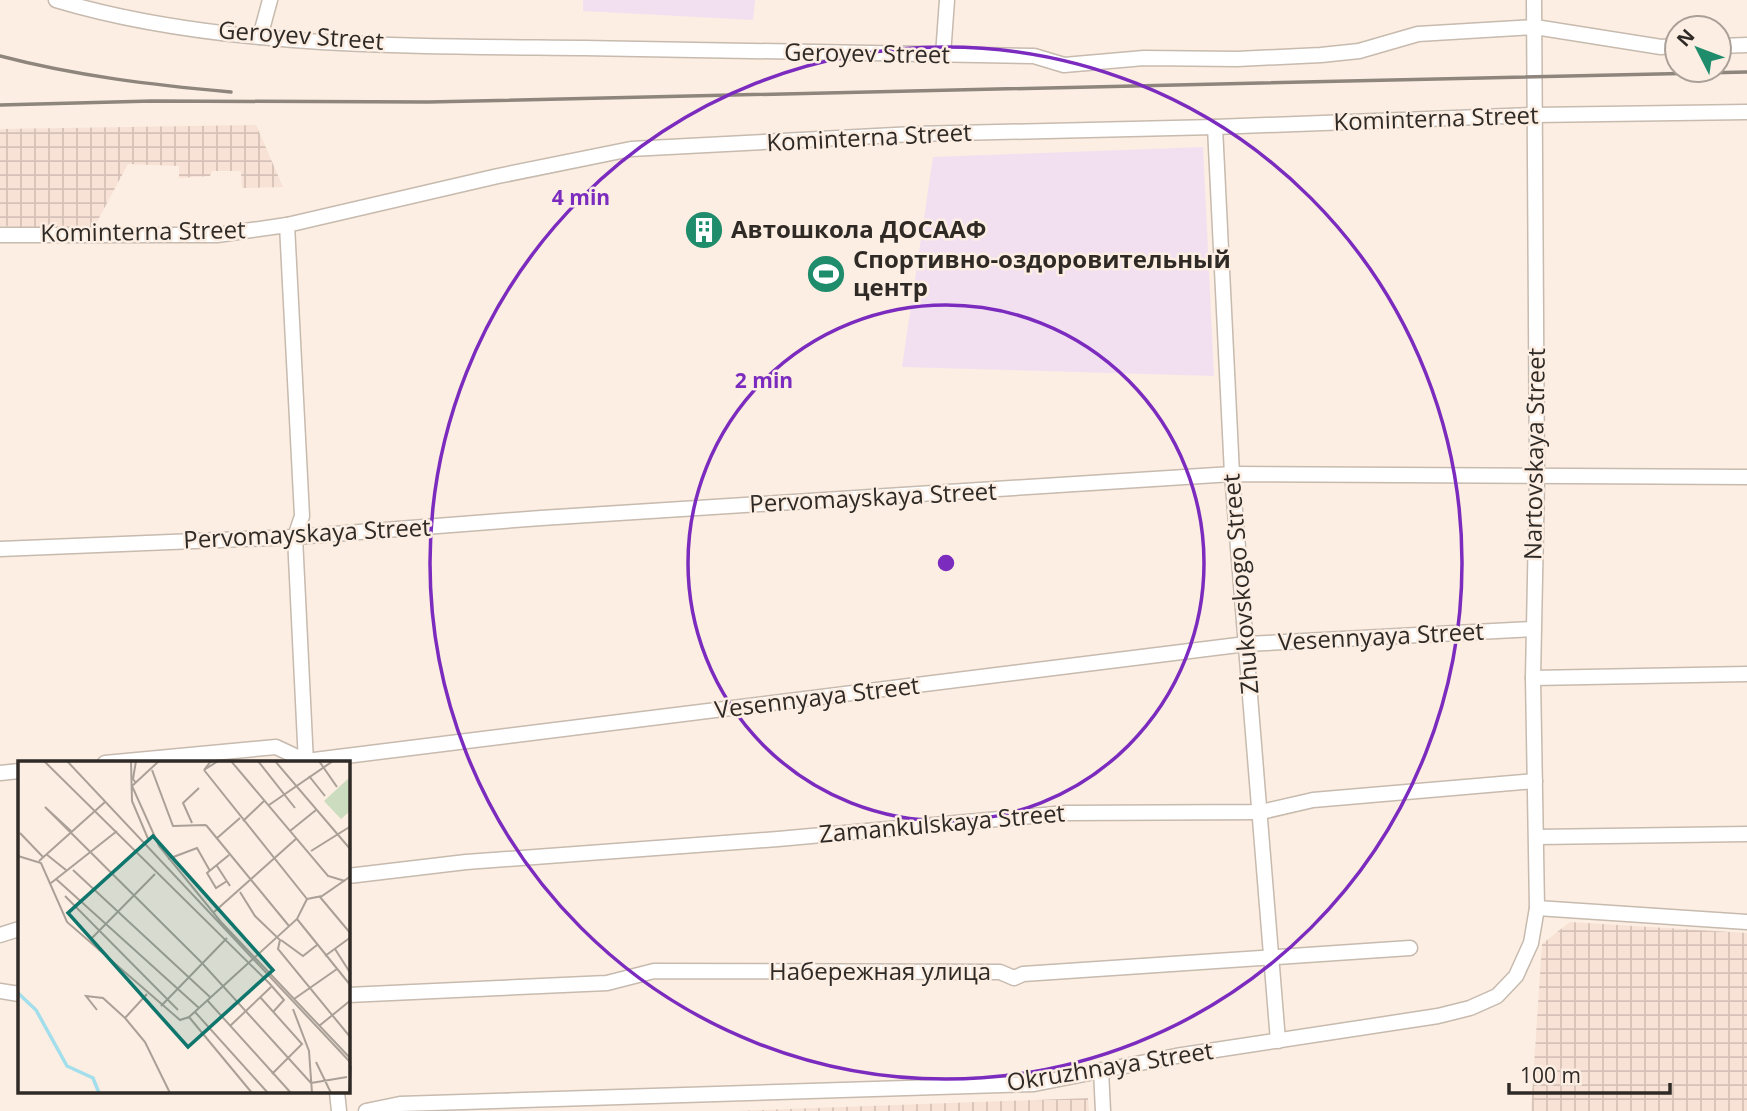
<svg xmlns="http://www.w3.org/2000/svg" width="1747" height="1111" viewBox="0 0 1747 1111" font-family="'Open Sans',sans-serif">
	<defs>
		<pattern id="industrial-grid" width="8" height="8" patternUnits="userSpaceOnUse" patternTransform="scale(1.75)"><rect width="8" height="8" fill="#f8e1d5"/><path d="M0 4h8M4 0v8" fill="none" stroke="#d5c1b7"/></pattern>
	</defs>
	<rect width="100%" height="100%" fill="#fceee2"/>
	<!-- industrial -->
	<g fill="url(#industrial-grid)">
		<path d="M256,125L283,187L242,188L241,171H212L210,176L179,178V166L128,164L92,231L0,226V129Z"/>
		<path d="M1570,922L1747,933V1111H1531L1542,944Z"/>
		<path d="M1088,1098L1089,1111H736Z"/>
	</g>
	<!-- education -->
	<g fill="#f2e0f1">
		<path d="M583,0H755L753,20L583,11Z"/>
		<path d="M1203,147L1214,376L902,367L933,157Z"/>
	</g>
	<g fill="none" stroke-linecap="round" stroke-linejoin="round">
		<!-- minor casing -->
		<g stroke="#c7baae" stroke-width="17">
			<g id="minor">
				<path d="M56,0C219,49 415,46 585,48C735,50 885,54 1034,56L1064,65L1144,58L1237,59L1321,55L1359,51L1418,34L1535,27L1661,47L1677,46"/>
				<path d="M260,37L270,0"/>
				<path d="M1719,46L1747,45"/>
				<path d="M943,55L947,0"/>
				<path d="M1215,127L1232,474L1278,1041"/>
				<path d="M287,225L302,516L295,537L306,763"/>
				<path d="M0,235H217L287,225L498,176L631,149L914,134L1215,127L1534,115L1747,112"/>
				<path d="M0,549L295,537L541,518L1232,474L1747,477"/>
				<path d="M1533,678L1747,674"/>
				<path d="M105,763L276,747L306,761L1246,644L1533,629"/>
				<path d="M0,773L19,771"/>
				<path d="M1538,837L1747,834"/>
				<path d="M348,876L466,862L778,839L1066,813L1261,812L1313,800L1535,781"/>
				<path d="M1537,908L1747,922"/>
				<path d="M0,935L19,929"/>
				<path d="M0,991L19,994"/>
				<path d="M348,995L607,983L654,971L1000,972L1014,978L1023,974L1410,948"/>
				<path d="M1101,1070L1103,1111"/>
				<path d="M337,1092L339,1111"/>
				<path d="M366,1111L400,1104L1034,1084L1176,1056L1438,1016L1470,1008L1497,996L1516,976L1531,943L1537,908L1533,678L1537,478L1534,0"/>
			</g>
		</g>
		<!-- minor -->
		<use href="#minor" stroke="#fff" stroke-width="14"/>
		<!-- rail -->
		<g stroke="#8e857d" stroke-width="3.5">
			<path d="M0,56C76,76 153,85 231,92"/>
			<path d="M0,105L152,101L428,102L1747,72"/>
		</g>
	</g>
	<!-- distance rings -->
	<g fill="none" stroke="#7b2cbf" stroke-width="3.5">
		<circle cx="946" cy="563" r="258"/>
		<circle cx="946" cy="563" r="516"/>
	</g>
	<!-- icons -->
	<defs>
		<g id="building-disc" transform="scale(2.0125)"><circle r="9.5" fill="#1f8c6b" stroke="#fceee2"/><path d="M-4-6H4V6H1V3H-1V6H-4ZM-2.5-4.3h1.7v1.8h-1.7ZM.8-4.3h1.7v1.8H.8ZM-2.5-1h1.7V.8h-1.7ZM.8-1h1.7V.8H.8Z" fill="#fff"/></g>
		<g id="stadium-disc" transform="scale(2.0125)"><circle r="9.5" fill="#1f8c6b" stroke="#fceee2"/><path d="M0-5a6.5 5 0 1 0 0 10a6.5 5 0 1 0 0-10ZM-3.5-1.8h7v3.6h-7Z" fill="#fff"/></g>
	</defs>
	<g fill-rule="evenodd">
		<use href="#building-disc" x="704" y="230"/>
		<use href="#stadium-disc" x="826" y="274"/>
	</g>
	<g text-anchor="middle" stroke-width="5" stroke-linejoin="round" paint-order="stroke">
		<!-- street labels -->
		<g font-size="24" fill="#2f2a26" stroke="#fceee2">
			<text transform="translate(301 36) rotate(4)" y="8">Geroyev Street</text>
			<text transform="translate(867 54) rotate(1)" y="8">Geroyev Street</text>
			<text transform="translate(1436 119) rotate(-2)" y="8">Kominterna Street</text>
			<text transform="translate(869 138) rotate(-3)" y="8">Kominterna Street</text>
			<text transform="translate(143 232) rotate(-1)" y="8">Kominterna Street</text>
			<text transform="translate(1535 454) rotate(-89)" y="8">Nartovskaya Street</text>
			<text transform="translate(873 498) rotate(-3)" y="8">Pervomayskaya Street</text>
			<text transform="translate(307 534) rotate(-3)" y="8">Pervomayskaya Street</text>
			<text transform="translate(1241 584) rotate(-95)" y="8">Zhukovskogo Street</text>
			<text transform="translate(1381 637) rotate(-3)" y="8">Vesennyaya Street</text>
			<text transform="translate(817 698) rotate(-7)" y="8">Vesennyaya Street</text>
			<text transform="translate(942 824) rotate(-5)" y="8">Zamankulskaya Street</text>
			<text x="880" y="980">Набережная улица</text>
			<text transform="translate(1110 1067) rotate(-9)" y="8">Okruzhnaya Street</text>
		</g>
		<!-- poi labels -->
		<g font-size="24" font-weight="bold" fill="#2f2a26" stroke="#fceee2" text-anchor="start">
			<text x="731" y="238">Автошкола ДОСААФ</text>
			<text x="853" y="268">Спортивно-оздоровительный<tspan x="853" dy="28">центр</tspan></text>
		</g>
	</g>
	<!-- overview -->
	<g transform="translate(18 761)">
		<rect width="332" height="332" fill="#fceee2"/>
		<path d="M332,16V50L323,58L306,40Z" fill="#ccdcbe"/>
		<path fill="none" stroke="#a2deeb" stroke-width="3.5" d="M0,232L18,249L49,305L75,317L81,332"/>
		<path fill="none" stroke="#aaa097" stroke-width="2" d="M26,0L252,223L266,239L255,251M49,0L333,302M113,0L114,40L131,80M118,0L115,18L118,22M141,0L114,25L141,85L203,161L333,298M193,0L186,9L200,0M213,0L310,115L327,120M240,0L277,47M257,0L333,89M301,0L319,26M134,9L155,65L188,64M186,9L289,138M291,15L307,35M251,44L315,0M225,60L246,40M174,62L165,42L181,27M188,64L271,165M272,70L298,49M54,71L27,46L184,202L293,322M2,72L25,96M198,78L222,57M293,90L333,65M28,93L48,109M0,95L23,102L49,161L162,259L171,256L279,158L289,138M150,98L179,87L192,110M21,100L87,41M199,105L212,125M55,109L192,236M38,118L181,247M209,120L198,127L189,112L211,94M33,122L99,70M222,131L237,155L262,179L260,188L333,277M47,135L160,249M302,136L333,173M289,138L304,135L333,115M196,151L279,77M279,158L333,225M73,178L137,113M263,179L285,195L299,184M317,188L333,213M307,195L333,176M129,233L107,257L127,281L152,332M242,236L284,283L254,313M276,238L319,208M189,239L273,332M143,245L209,177M275,248L291,290L294,332M79,249L68,235L85,237L107,257M177,251L250,332M171,256L234,332M212,265L253,226M301,265L333,239M298,301L313,332M293,322L329,316M331,332L333,305"/>
		<path fill="#0f766e" fill-opacity="0.15" stroke="#0f766e" stroke-width="3.5" d="M135,75L255,209L170,286L50,152Z"/>
		<rect width="332" height="332" fill="none" stroke="#2f2a26" stroke-width="3.5"/>
	</g>
	<circle cx="946" cy="563" r="10" fill="#7b2cbf" stroke="#fceee2" stroke-width="3.5"/>
	<g font-size="21" text-anchor="middle" font-weight="bold" fill="#7b2cbf" stroke="#fceee2" stroke-width="5" stroke-linejoin="round" paint-order="stroke">
		<text x="581" y="205">4 min</text>
		<text x="764" y="388">2 min</text>
	</g>
	<!-- north arrow -->
	<g transform="translate(1698 49) rotate(312)"><circle r="33" fill="#fceee2" stroke="#aaa097" stroke-width="2"/>
	<path d="M0-5L12 26L0 18L-12 26Z" fill="#1f8c6b"/>
	<text y="-10" font-size="19" font-weight="bold" text-anchor="middle" fill="#2f2a26">N</text>
	</g>
	<!-- scale -->
	<path d="M1509 1083v10h161v-10" fill="none" stroke="#2f2a26" stroke-width="3.5"/>
	<text x="1520" y="1083" font-size="21" fill="#2f2a26" stroke="#fceee2" stroke-width="5" paint-order="stroke">100 m</text>
</svg>
